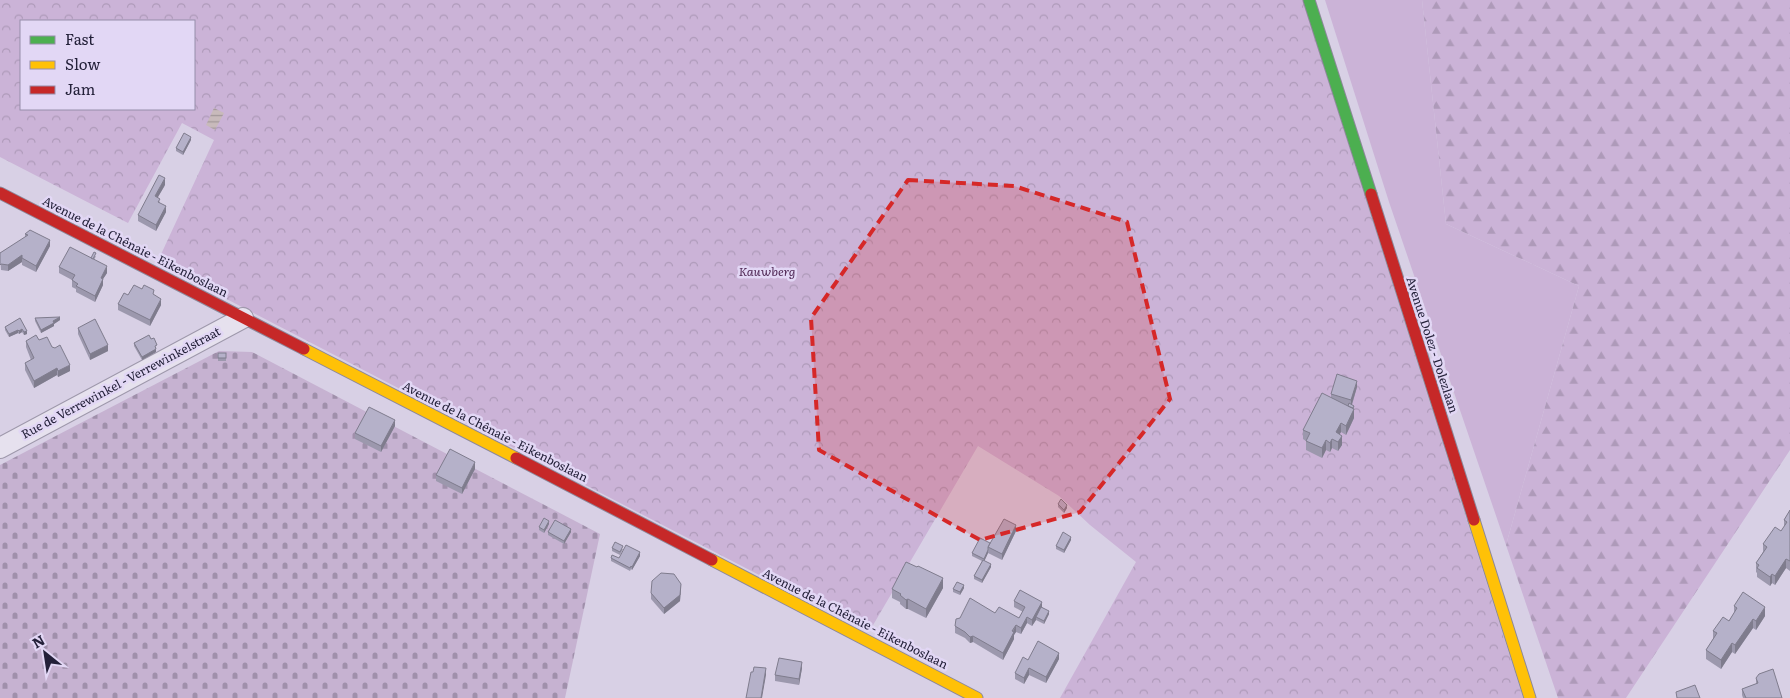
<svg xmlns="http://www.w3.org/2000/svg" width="1790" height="698" viewBox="0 0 1790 698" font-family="Literata,serif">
	<defs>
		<pattern id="forest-firs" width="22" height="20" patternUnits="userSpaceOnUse" patternTransform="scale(1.25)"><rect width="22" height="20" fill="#cbb3d7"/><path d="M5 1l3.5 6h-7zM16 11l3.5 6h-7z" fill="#ae9ab9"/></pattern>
		<pattern id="cemetery-stones" width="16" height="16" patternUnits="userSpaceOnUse" patternTransform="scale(1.25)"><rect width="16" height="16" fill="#c6b2d1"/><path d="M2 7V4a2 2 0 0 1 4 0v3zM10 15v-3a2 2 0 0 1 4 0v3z" fill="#a090ab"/></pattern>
		<pattern id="park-crowns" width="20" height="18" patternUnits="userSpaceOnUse" patternTransform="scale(1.25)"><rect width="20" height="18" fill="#cbb3d7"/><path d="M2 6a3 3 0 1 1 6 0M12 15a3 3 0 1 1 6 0" fill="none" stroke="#ae9ab9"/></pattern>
		<pattern id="water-rules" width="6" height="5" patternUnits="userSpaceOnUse" patternTransform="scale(1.25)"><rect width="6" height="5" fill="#c8babb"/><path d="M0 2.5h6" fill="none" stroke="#a29799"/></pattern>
	</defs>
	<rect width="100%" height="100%" fill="#d8d0e5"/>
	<!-- grass -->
	<path fill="#cbb3d7" d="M1325,0H1422L1446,224L1579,286L1506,545L1389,202Z"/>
	<!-- forest -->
	<path fill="url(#forest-firs)" d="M1422,0H1790V450L1626,698H1558L1506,545L1579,286L1446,224Z"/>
	<!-- cemetery -->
	<path fill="url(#cemetery-stones)" d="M219,351L252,352L600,534L565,698H0V465Z"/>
	<!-- park -->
	<path fill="url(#park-crowns)" fill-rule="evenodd" d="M0,0H1303L1523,698H1060L1136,562L1090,525L1059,496L978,446L869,632L157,263L214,140L182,123L128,223L0,157ZM21,21H194V109H21Z"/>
	<!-- water -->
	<path fill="url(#water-rules)" d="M214,108L224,113L215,130L206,125Z"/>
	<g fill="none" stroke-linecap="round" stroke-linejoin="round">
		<!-- street casing -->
		<g stroke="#9e98ab" stroke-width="22">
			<path id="street" d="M0,448L243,318"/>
		</g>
		<!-- fast casing -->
		<g stroke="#8d889a" stroke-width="13">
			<path id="fast" d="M1309,0L1371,194"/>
		</g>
		<!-- slow casing -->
		<g stroke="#8d889a" stroke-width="13">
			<g id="slow">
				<path d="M304,349L516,458"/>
				<path d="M1474,520L1530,698"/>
				<path d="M712,560L977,698"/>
			</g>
		</g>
		<!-- jam casing -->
		<g stroke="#8d889a" stroke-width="13">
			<g id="jam">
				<path d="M0,193L304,349"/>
				<path d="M1371,194L1474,520"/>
				<path d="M516,458L712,560"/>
			</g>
		</g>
		<!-- street -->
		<use href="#street" stroke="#e6e1ee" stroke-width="20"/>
		<!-- fast -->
		<use href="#fast" stroke="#4caf50" stroke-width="11"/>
		<!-- slow -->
		<use href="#slow" stroke="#ffc107" stroke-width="11"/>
		<!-- jam -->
		<use href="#jam" stroke="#c62828" stroke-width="11"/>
	</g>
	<!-- wall -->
	<g fill="#9c98ad">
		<path d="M191,140L183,155L176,151V148Z"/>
		<path d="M165,185L158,197L160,203L166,212L156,231L138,221V215Z"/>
		<path d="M25,234L50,246L36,272L22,265V262L8,271L1,270L0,253L25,238Z"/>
		<path d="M96,256L94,260L107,273L103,279V285L95,302L76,292V289L72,287V280L59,273V267Z"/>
		<path d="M142,289L154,295L161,305L150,326L118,310V304L128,295Z"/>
		<path d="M20,318L27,334L24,335L22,332L19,334L18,333L9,337L5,330V327Z"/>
		<path d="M35,318L60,320L54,324V326L41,333L35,321Z"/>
		<path d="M78,328L108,351L90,360L78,334Z"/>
		<path d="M39,340L52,347L70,371L58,377L57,375L34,388L25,370V363L31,360L26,347V341Z"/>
		<path d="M134,343L157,348H156V352L142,360L134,346Z"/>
		<rect x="218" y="353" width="8" height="8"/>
		<path d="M1357,387L1352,405L1354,409V418L1346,435L1341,432L1339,434L1342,445L1338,451L1332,448L1330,452L1326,450L1322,458L1306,450V441L1303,439V430L1331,398V394Z"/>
		<path d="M395,426L381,452L355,439V433Z"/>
		<path d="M475,469L462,494L436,481V475Z"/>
		<path d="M1058,504L1067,508L1064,513L1058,507Z"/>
		<path d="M1790,510V571L1786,568L1775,585L1772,583L1770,586L1757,577V573L1756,572V563L1763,552V544L1781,531L1784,527V520Z"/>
		<path d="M549,524L544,533L539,530V527Z"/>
		<path d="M1016,531L1002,560L988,553L984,561L991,567L982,583L974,579V576L982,561L972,556V553L990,543Z"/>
		<path d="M548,532H571L564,544L548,535Z"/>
		<path d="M1071,540L1064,553L1056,549V546Z"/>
		<path d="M612,548L623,549L620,555L612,551Z"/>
		<path d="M640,556L632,570L631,569L630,571L611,561V558H619Z"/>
		<path d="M943,588L926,618L908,609H906L900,604V602L892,598V589Z"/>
		<path d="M964,588L960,595L953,592V589Z"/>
		<path d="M681,590L680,601L664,614L651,599V593Z"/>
		<path d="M1014,601L1042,607L1049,614L1044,624L1036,620L1032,626L1027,623L1021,634L1016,632L1014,635V639L1003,660L973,642L970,643L965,638L955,633V626L960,618L995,613L1019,618L1023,612L1014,607Z"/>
		<path d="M1734,606L1765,616L1756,630L1753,628L1735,654L1732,652L1721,669L1706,659V650L1713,639V631L1729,621L1734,613Z"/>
		<path d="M1059,659L1046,683L1029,675L1024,684L1015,679V673L1028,660Z"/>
		<path d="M802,668L799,685L775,681V675Z"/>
		<path d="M1756,678L1782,698H1743L1742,695V689L1756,684Z"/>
	</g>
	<!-- shaded-wall -->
	<g fill="#7f7c8d">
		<path d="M191,137V140L183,155V152Z"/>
		<path d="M165,178V185L155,202V196Z"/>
		<path d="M166,206V212L156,231V225Z"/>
		<path d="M50,240V246L36,272V266Z"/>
		<path d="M22,255V262L8,271V265Z"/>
		<path d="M107,266V273L103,279V285L95,302V296L101,278Z"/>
		<path d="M161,299V305L150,326V320Z"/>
		<path d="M60,317V320L54,324V326L41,333V330L53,321Z"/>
		<path d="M22,329V332L19,334V331Z"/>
		<path d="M18,330V333L9,337V334Z"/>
		<path d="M27,331V334L24,335V332Z"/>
		<path d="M108,345V351L90,360V354Z"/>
		<path d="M156,349V352L142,360V357Z"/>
		<path d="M70,365V371L58,377V371Z"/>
		<path d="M57,368V375L34,388V381Z"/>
		<path d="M1357,381V387L1351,407V400Z"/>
		<path d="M1354,409V418L1346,435V426Z"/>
		<path d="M395,420V426L381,452V446Z"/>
		<path d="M1341,423V432L1336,441V432Z"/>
		<path d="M1342,436V445L1338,451V442Z"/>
		<path d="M1332,439V448L1330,452V443Z"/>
		<path d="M1326,440V450L1322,458V448Z"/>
		<path d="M475,462V469L462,494V488Z"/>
		<path d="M1067,505V508L1064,513V510Z"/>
		<path d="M549,521V524L544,533V530Z"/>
		<path d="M1016,525V531L1002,560V554Z"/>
		<path d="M571,529V532L564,544V541Z"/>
		<path d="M1071,537V540L1064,553V550Z"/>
		<path d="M988,550V553L984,562V559Z"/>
		<path d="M640,552V556L632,570V567Z"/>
		<path d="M1786,559V568L1775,585V576Z"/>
		<path d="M991,564V567L982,583V580Z"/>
		<path d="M1772,574V583L1770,586V577Z"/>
		<path d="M943,578V588L926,618V609Z"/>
		<path d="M681,584L680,601L664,614V608Z"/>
		<path d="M964,585V588L960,595V592Z"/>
		<path d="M908,599V609H906V600Z"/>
		<path d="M1042,602V608L1036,617V620L1032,626V620Z"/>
		<path d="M1765,607V616L1756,630V621Z"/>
		<path d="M1049,611V614L1044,624V621Z"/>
		<path d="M1027,617V623L1021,634V628Z"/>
		<path d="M1753,619V628L1735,654V645Z"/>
		<path d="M1016,625V632L1014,635V639L1003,660V653Z"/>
		<path d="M973,636V642L970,643V637Z"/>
		<path d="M1732,643V652L1721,669V660Z"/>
		<path d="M1059,653V659L1046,683V677Z"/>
		<path d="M802,662V668L799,685V679Z"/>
		<path d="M766,668V675L762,698H761Z"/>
		<path d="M1029,668V675L1024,684V678Z"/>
	</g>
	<!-- building -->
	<g fill="#b5b1c9" stroke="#7f7c8d">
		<path d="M184,133L191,137L183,152L176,148Z"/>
		<path d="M159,175L165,178L155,196L160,199L158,202L166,206L156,225L138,215Z"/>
		<path d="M30,230L50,240L36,266L22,258V255L8,265L1,264L0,265V253L28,235L25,234Z"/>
		<path d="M70,247L107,266L101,278L103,279L95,296L76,286L78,284L72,280L75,275L59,267Z"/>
		<path d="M94,252L96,253L93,259L91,258Z"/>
		<path d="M134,285L142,289L144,285L154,290L153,294L161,299L150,320L118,304L124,293L128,295Z"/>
		<path d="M60,317L53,321L54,323L41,330L35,318Z"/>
		<path d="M20,318L27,331L24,332L22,329L19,331L18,330L9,334L5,327Z"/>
		<path d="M95,319L108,345L90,354L78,328Z"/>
		<path d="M36,335L39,340L47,337L52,347L55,348L60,345L70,365L58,371L57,368L34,381L25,363L34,358L26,341Z"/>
		<path d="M149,335L151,339L154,338L157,345L155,346L156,349L142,357L134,343Z"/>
		<rect x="218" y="353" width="8" height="5"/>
		<path d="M1337,374L1357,381L1351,400L1331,394Z"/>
		<path d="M1322,393L1354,409L1346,426L1341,423L1336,432L1342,436L1338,442L1332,439L1330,443L1326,440L1322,448L1306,441L1310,433L1303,430Z"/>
		<path d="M1349,403L1354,406L1353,408L1348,406Z"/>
		<path d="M369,407L395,420L381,446L355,433Z"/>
		<path d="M450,449L475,462L462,488L436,475Z"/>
		<path d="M1061,499L1067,505L1064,510L1058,504Z"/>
		<path d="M1790,510V561L1786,559L1775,576L1772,574L1770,577L1757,568L1759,565L1756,563L1767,547L1763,544L1775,527L1781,531L1787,522L1784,520Z"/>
		<path d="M544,518L549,521L544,530L539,527Z"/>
		<path d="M1004,519L1016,525L1002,554L988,547Z"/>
		<path d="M555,520L571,529L564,541L548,532Z"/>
		<path d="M1063,532L1071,537L1064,550L1056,546Z"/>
		<path d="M980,538L990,543L988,547V550L984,559L972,553Z"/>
		<path d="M615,542L623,546L620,552L612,548Z"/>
		<path d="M626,545L640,552L632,567L631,566L630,568L611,558L612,555L619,558Z"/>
		<path d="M983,560L991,564L982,580L974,576Z"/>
		<path d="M906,562L917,567L918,566L943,578L926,609L908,599L906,600L900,595L901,594L892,589Z"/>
		<path d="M661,573L674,574L681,584L680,595L664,608L651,593L652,581Z"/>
		<path d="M957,582L964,585L960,592L953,589Z"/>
		<path d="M1020,590L1042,602L1032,620L1027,617L1021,628L1016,625L1012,631L1014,632L1003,653L973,636L970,637L965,632L955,626L956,619L960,618L970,598L995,613L999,607L1019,618L1025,607L1014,601Z"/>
		<path d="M1743,592L1765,607L1756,621L1753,619L1735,645L1732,643L1721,660L1706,650L1717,633L1713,631L1723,617L1729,621L1737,608L1734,606Z"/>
		<path d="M1041,607L1049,611L1044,621L1036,617Z"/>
		<path d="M1038,641L1059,653L1046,677L1029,668L1024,678L1015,673L1023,657L1028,660Z"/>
		<path d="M779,658L802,662L799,679L775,675Z"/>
		<path d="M754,667L766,668L761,698H746L751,672H753Z"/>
		<path d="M1773,669L1782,698H1746L1742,689L1758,683L1756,678L1759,674Z"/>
		<path d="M1695,685L1700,698H1677L1676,692Z"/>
	</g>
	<!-- marked area -->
	<path fill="#d62828" fill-opacity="0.2" stroke="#d62828" stroke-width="4" stroke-dasharray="10 6" stroke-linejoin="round" d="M908,180L1014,186L1127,222L1170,399L1080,512L980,540L819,450L811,318Z"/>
	<g text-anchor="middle" stroke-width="5" stroke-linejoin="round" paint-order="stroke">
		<!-- street labels -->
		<g font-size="12" fill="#232039" stroke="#e2d7f5">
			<text transform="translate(135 247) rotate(27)" y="4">Avenue de la Chênaie - Eikenboslaan</text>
			<text transform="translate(1432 345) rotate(72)" y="4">Avenue Dolez - Dolezlaan</text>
			<text transform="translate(121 383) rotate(-28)" y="4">Rue de Verrewinkel - Verrewinkelstraat</text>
			<text transform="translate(495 432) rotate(27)" y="4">Avenue de la Chênaie - Eikenboslaan</text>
			<text transform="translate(855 619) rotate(27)" y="4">Avenue de la Chênaie - Eikenboslaan</text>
		</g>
		<!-- park labels -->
		<g font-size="12" font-style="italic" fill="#502855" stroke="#e2d7f5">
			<text x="767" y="276">Kauwberg</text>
		</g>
	</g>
	<!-- legend -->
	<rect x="20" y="20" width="175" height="90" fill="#e2d7f5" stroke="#968eaa"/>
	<rect x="30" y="36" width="25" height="8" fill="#4caf50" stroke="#968eaa"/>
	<text x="65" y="45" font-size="15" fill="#232039">Fast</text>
	<rect x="30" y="61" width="25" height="8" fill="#ffc107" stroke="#968eaa"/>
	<text x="65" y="70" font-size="15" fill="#232039">Slow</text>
	<rect x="30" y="86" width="25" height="8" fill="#c62828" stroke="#968eaa"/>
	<text x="65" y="95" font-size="15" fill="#232039">Jam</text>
	<!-- north arrow -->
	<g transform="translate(45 653) rotate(330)" stroke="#e2d7f5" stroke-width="4" paint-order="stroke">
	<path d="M0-4L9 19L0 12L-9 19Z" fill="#232039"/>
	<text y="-8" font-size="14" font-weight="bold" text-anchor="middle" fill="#232039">N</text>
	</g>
</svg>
